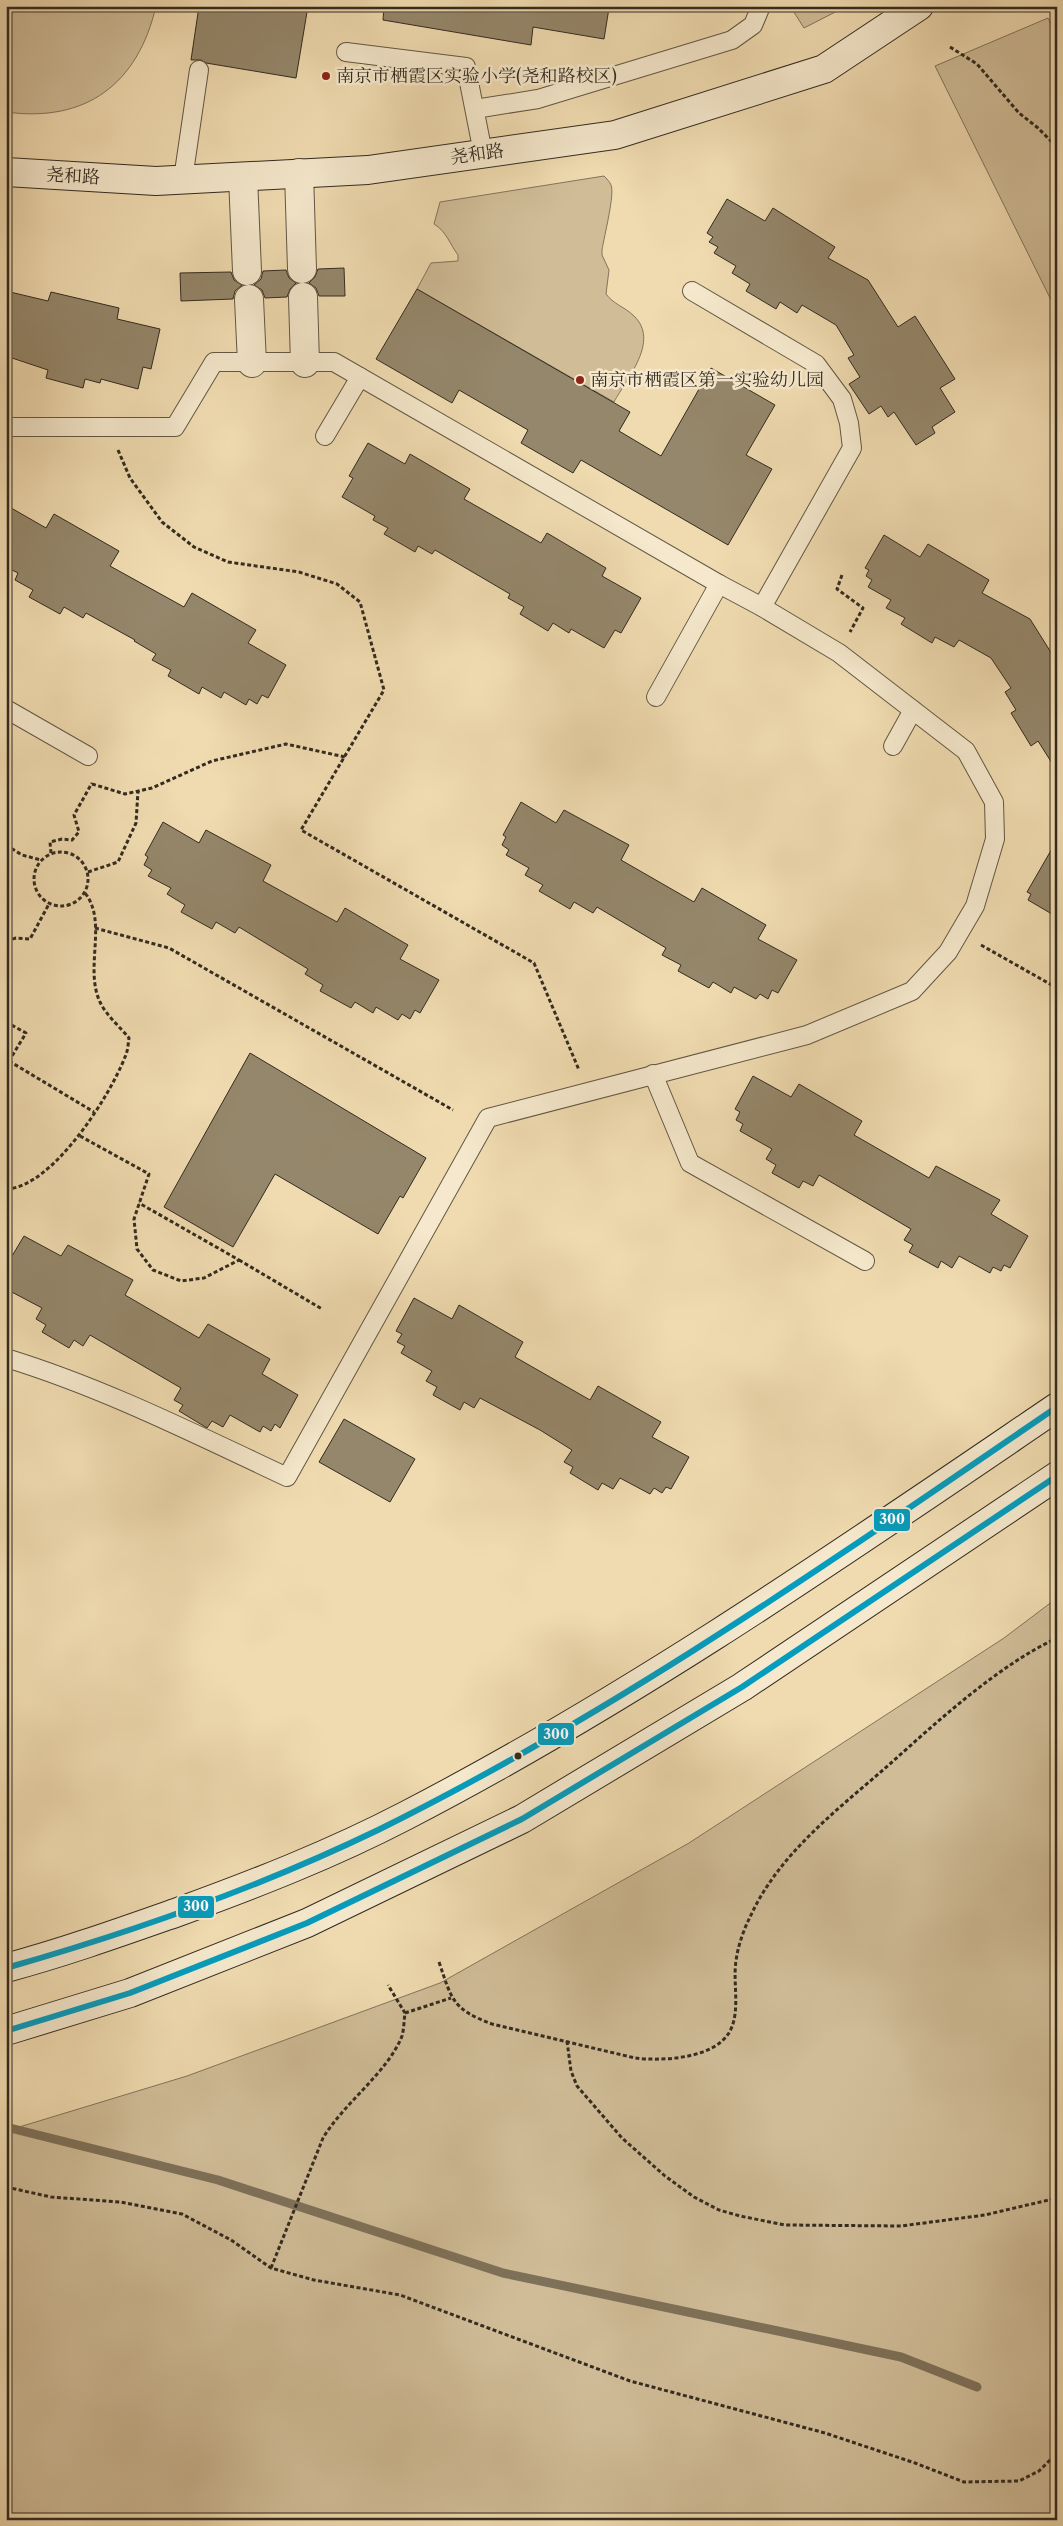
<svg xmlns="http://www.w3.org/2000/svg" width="1063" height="2526" viewBox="0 0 1063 2526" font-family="'Libre Caslon Text','Noto Serif SC',serif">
	<rect width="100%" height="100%" fill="#f0dbb0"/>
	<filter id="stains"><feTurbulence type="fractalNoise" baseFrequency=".004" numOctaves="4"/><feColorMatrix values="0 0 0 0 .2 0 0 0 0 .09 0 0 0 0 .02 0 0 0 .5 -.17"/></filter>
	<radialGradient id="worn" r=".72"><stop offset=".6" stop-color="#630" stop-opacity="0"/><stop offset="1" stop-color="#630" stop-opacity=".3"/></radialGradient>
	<!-- green -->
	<g fill="#d0bd98" stroke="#82745c">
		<path d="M6,6H156C138,84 86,123 6,112Z"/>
		<path d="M790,6H847L804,28Z"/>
		<path d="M1048,18L1057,36V312L935,66Z"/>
		<path d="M604,176C606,178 610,182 611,185C615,194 604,237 602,250V255L609,270L606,294C613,304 625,307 634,316C660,341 627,378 614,402L417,289L431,263L458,261V255C449,243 447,232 434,224L440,202Z"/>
		<path d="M1057,1598V2520H6V2131L187,2076L440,1983L689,1843L1004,1638Z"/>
	</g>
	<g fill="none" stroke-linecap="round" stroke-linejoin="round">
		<!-- stream -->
		<path stroke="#7e7159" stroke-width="9" d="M6,2127L218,2180L503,2273L901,2357L977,2387"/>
	</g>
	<!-- building -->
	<g fill="#95876b" stroke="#332b20">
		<path d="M199,6H308L296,78L206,63L201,60H191Z"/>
		<path d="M384,6H596L609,8L604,39L533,27L531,45L383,20Z"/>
		<path d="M727,199L765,221L773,208L835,247L828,258L868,280L898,327L915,316L955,379L940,388L955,412L932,427L935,433L916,445L894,412L888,417L881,406L869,414L849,384L860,377L848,358L854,355L836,325L802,305L797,313L780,302L776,309L746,291L750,284L732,273L736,266L714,253L718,247L709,242L713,237L707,233Z"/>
		<path d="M344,268L345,296H319L316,288L309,283L315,277L318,269Z"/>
		<path d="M286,270L289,278L296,283L290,289L287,297L265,298L262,290L254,285L261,279L263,271Z"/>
		<path d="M231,272L234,280L242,285L235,291L233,299L181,301L180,273Z"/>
		<path d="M417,289L630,412L619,431L661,456L711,368L775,405L746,455L772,469L728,545L581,460L573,473L521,443L528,430L459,390L452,403L376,359Z"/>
		<path d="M10,292L48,301L51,292L119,308L117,319L160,329L151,369L143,367L138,389L101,379L100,383L85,379L83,388L46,378L48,370L6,356V305Z"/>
		<path d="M368,443L405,464L410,454L470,489L464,499L541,543L547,533L606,568L602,576L641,598L621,633L615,630L604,648L571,629L569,633L553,623L548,631L520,614L524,607L508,598L510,594L435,550L432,554L418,546L415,552L384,534L388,528L373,520L375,516L342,497L353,478L349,476Z"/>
		<path d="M6,505L46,528L54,514L119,551L110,566L184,607L192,593L256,630L248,643L286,665L268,698L262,695L257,704L249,699L246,705L224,692L221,698L202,687L199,694L168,676L171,670L152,660L156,654L134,641L135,640L86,613L83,618L64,607L60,614L29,597L33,590L15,580L18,573L6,567Z"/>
		<path d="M884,535L920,557L928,544L989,580L982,593L1030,619L1057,662V771L1038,741L1031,746L1011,713L1016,710L1005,692L1011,688L991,658L959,640L954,647L935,637L932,643L901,624L905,618L886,608L891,600L868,587L872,580L866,576L869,570L865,568Z"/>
		<path d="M521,802L556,823L564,810L629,845L621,860L694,902L702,888L766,925L758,939L797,960L778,993L772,990L768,999L760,994L756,999L734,987L731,993L713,982L709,988L678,971L681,965L662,955L666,948L597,907L593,913L574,902L570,909L539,891L543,885L525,875L529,868L506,855L509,850L502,845L506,837L503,835Z"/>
		<path d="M163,822L199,843L206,830L271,865L263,881L337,922L345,908L408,945L400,959L439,980L420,1013L415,1010L410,1019L402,1014L398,1020L376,1007L373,1013L355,1002L351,1008L320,991L323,985L305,974L308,969L239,927L235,933L216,922L212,929L181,912L185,905L167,894L171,888L148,876L152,870L144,865L148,857L145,855Z"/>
		<path d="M1057,840V917L1028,900L1031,894L1027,892Z"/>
		<path d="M250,1053L426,1158L403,1198L400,1196L378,1234L275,1174L233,1247L164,1207Z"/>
		<path d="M753,1076L791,1097L799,1084L862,1121L854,1135L929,1178L936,1166L1000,1200L991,1214L1028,1236L1010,1268L1004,1265L1001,1271L993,1267L990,1273L959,1256L952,1268L941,1261L938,1268L909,1252L913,1245L904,1240L911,1229L819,1175L813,1186L803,1181L799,1188L772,1173L776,1165L766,1159L772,1149L740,1131L743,1124L736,1120L740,1112L735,1109Z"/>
		<path d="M24,1236L61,1256L68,1245L133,1280L125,1295L199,1338L208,1324L270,1359L262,1374L298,1395L280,1428L275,1424L271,1431L263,1426L260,1432L230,1415L223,1427L212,1421L207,1428L179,1411L183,1405L174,1400L181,1388L90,1335L83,1346L74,1340L69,1348L42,1332L46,1325L36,1319L42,1308L6,1289V1266Z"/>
		<path d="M414,1298L452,1319L459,1305L523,1342L515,1357L590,1400L598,1386L661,1422L652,1437L689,1457L671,1489L666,1487L662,1493L654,1488L650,1494L620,1478L613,1489L602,1483L598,1490L570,1473L573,1467L564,1462L572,1450L540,1430L480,1398L474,1408L464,1402L460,1410L433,1395L437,1387L426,1381L432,1371L401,1353L405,1346L397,1342L402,1334L396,1331Z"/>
		<path d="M344,1419L415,1459L390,1502L319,1462Z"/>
	</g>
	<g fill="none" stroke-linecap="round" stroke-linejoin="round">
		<!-- service casing -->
		<g stroke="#625744" stroke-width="20">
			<g id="service">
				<path d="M346,52L466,67L483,153"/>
				<path d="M475,109L538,99L732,40L753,25L761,6"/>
				<path d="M183,179L199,70"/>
				<path d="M6,427H175L214,362H334L719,584L762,607L852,448L849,423L842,399L816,364L692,291"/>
				<path d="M325,436L360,377"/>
				<path d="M656,697L719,584"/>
				<path d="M6,709L88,756"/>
				<path d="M893,746L913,710"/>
				<path d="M653,1074L690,1163L865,1261"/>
				<path d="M6,1358C104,1388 195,1434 287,1477L488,1118L807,1035L912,991L948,952L975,906L995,839L994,802L966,751L839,653L762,607"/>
			</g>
		</g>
		<!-- minor casing -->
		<g stroke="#625744" stroke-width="30">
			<g id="minor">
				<path d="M299,173L302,269"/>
				<path d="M243,177L247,271"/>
				<path d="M303,297L305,363"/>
				<path d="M249,299L252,363"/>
			</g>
		</g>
		<!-- secondary casing -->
		<g stroke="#332b20" stroke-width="30">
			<g id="secondary">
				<path d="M6,172L156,181L368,170L615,135L824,69L919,6"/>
				<path d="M6,1968C65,1952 121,1932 178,1912C255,1884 332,1854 405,1816C633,1698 845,1551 1057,1407"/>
				<path d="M6,2031L130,1993L307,1923L522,1819L742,1687L1057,1476"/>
			</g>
		</g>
		<!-- path -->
		<g stroke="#332b20" stroke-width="3" stroke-dasharray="4 2.5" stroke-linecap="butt">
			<path d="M950,47L977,64L1019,113L1038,128L1057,147"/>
			<path d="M118,450L130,478L162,522L194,547L228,562L299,572L337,584L360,602L384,690L301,830L534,963L579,1070"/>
			<path d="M842,575L837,589L863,608L850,632"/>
			<path d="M92,784L125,794L152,788L212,761L286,744L345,757"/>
			<path d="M6,845L22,855L41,860"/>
			<circle cx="61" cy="879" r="27"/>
			<path d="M51,853L50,842L62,839L72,840L79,832L74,815L92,783"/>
			<path d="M88,872L118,862L136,823L138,791"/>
			<path d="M95,928L169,948L453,1110"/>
			<path d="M6,941L16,938L30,939L49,904"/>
			<path d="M981,945L1057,988"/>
			<path d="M6,1022L26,1033L6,1066"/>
			<path d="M9,1061L94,1112"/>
			<path d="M80,1136L149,1174L134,1219L137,1249L153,1270L181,1281L204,1278L239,1260L139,1203"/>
			<path d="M6,1189C52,1188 110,1096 125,1057C128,1051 128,1044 129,1038C120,1027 106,1015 100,1002C84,968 108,922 85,893"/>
			<path d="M239,1260L322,1309"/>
			<path d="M439,1962C452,2000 452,2009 492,2024L635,2058C660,2061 702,2059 722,2041C744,2022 732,1986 736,1961C738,1945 744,1929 751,1915C780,1852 841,1807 891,1763C939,1720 999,1665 1057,1638"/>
			<path d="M405,2013L451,1998"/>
			<path d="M567,2041L571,2071L577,2086L622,2138L665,2176L694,2197L719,2210L740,2216L785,2225L901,2226L985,2215L1057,2198"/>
			<path d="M6,2187L51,2197L120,2202L182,2214L231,2240L271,2268L314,2280L400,2295L630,2381L825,2433L915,2463L964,2482L1019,2481L1039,2471L1057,2453"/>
			<path d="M271,2268L323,2138C344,2103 388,2072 402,2036C404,2029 404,2020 405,2013L388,1985"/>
		</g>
		<!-- service -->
		<use href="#service" stroke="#f5e8cc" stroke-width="18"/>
		<!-- minor -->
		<use href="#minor" stroke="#f5e8cc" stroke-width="28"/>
		<!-- secondary -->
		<use href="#secondary" stroke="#f5e8cc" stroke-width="28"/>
		<!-- bus-1 casing -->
		<g stroke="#f5e8cc" stroke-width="10">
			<g id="bus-1">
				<path d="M6,1968C133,1932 260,1887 378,1830C617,1712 837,1557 1057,1407"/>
				<path d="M6,2031L130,1993L307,1923L522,1819L742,1687L1057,1476"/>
			</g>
		</g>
		<!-- bus-1 -->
		<use href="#bus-1" stroke="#059cbd" stroke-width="6"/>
	</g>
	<!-- markers -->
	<g fill="#8f2418" stroke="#f5e8cc" stroke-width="2">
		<circle cx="326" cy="76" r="5"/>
		<circle cx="580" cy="380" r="5"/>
	</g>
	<circle fill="#332b20" stroke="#f5e8cc" stroke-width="2" cx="518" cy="1756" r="4.5"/>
	<g text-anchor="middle" stroke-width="5" stroke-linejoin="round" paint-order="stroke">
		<!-- poi labels -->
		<g font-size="18" fill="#332b20" stroke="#f5e8cc" text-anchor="start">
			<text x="336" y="82">南京市栖霞区实验小学(尧和路校区)</text>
			<text x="590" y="386">南京市栖霞区第一实验幼儿园</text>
		</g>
		<!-- street labels -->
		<g font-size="18" fill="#332b20" stroke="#f5e8cc">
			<text transform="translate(477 154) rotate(-8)" y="6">尧和路</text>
			<text transform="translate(73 176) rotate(3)" y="6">尧和路</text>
		</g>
	</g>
	<g stroke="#f5e8cc" stroke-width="2">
		<rect x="873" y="1508" width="38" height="24" rx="5" fill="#059cbd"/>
		<rect x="537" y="1722" width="38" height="24" rx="5" fill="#059cbd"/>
		<rect x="177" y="1895" width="38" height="24" rx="5" fill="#059cbd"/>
	</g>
	<g font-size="14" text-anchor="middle" font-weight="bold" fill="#fff">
		<text x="892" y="1524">300</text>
		<text x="556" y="1739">300</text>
		<text x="196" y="1911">300</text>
	</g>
	<!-- margin -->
	<rect width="1063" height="2526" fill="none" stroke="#f0dbb0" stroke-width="25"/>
	<rect x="8" y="8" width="1048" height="2511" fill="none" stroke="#332b20" stroke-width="2.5"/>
	<rect x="12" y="12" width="1038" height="2501" fill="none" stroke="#332b20"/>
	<rect width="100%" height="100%" filter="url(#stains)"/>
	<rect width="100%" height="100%" fill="url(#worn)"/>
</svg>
